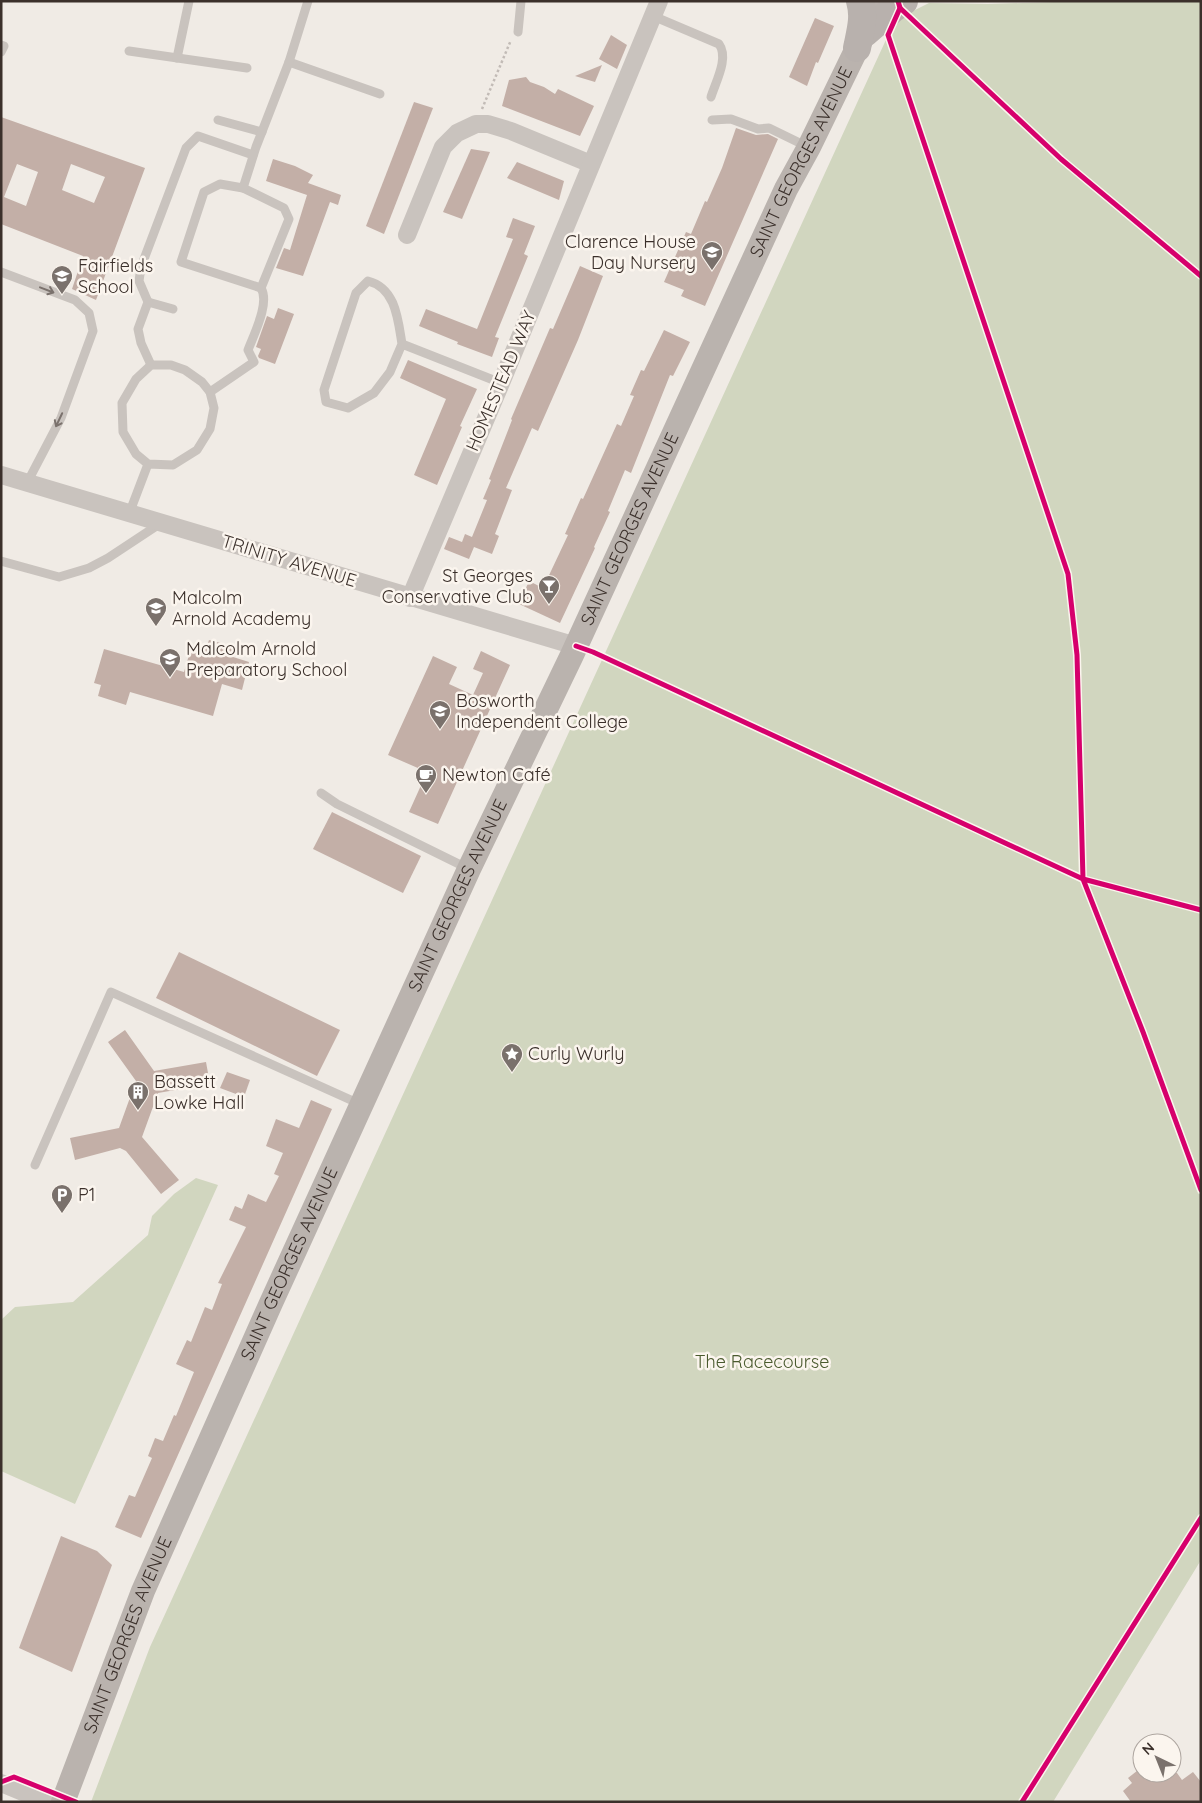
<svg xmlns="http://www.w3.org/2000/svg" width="1202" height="1803" viewBox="0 0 1202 1803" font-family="Quicksand,sans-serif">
	<rect width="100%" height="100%" fill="#f0ebe5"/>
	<!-- green -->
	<g fill="#d1d6bf">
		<path d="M1084,1H1201V1560L1053,1802H91L150,1647L895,20L929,3L988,4Z"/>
		<path d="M196,1178L218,1185L75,1504L1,1471V1320L15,1307L73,1302L148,1235L152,1216L174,1194Z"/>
	</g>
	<!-- building -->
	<g fill="#c3afa7" fill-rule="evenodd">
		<path d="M815,18L834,26L818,63L816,62L807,86L789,77Z"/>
		<path d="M611,35L627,45L617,69L599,59Z"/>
		<path d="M602,65L595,82L575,76Z"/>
		<path d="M526,77L530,82L544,87L555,94L558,89L594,106L580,136L502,106L509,80Z"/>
		<path d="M414,102L433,108L384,234L366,226Z"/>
		<path d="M1,117L145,168L96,300L72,289L83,256L1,224ZM17,164L38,172L26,206L4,197ZM71,164L105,177L94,203L62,190Z"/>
		<path d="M736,128L756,135L768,134L778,139L705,306L681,296L684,290L664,282L686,232L691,234L705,201L707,202L722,168Z"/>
		<path d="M471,149L490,152L462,219L443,212Z"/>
		<path d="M273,159L295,166L313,175L308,183L341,195L338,205L330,202L303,276L276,268L284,248L290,250L307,195L266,181Z"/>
		<path d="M517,162L564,181L559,200L507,178Z"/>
		<path d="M513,218L535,226L524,254L528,256L495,337L499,338L492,357L457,344L458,342L419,326L426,309L477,329L513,239L506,237Z"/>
		<path d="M580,266L603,276L578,340L538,431L532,428L506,488L512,490L495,534L499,536L492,554L474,547L469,559L444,549L449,537L462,542L465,534L472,537L487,500L483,499L491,480L489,479L512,420L511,419L550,328L553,329Z"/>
		<path d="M278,308L294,314L275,364L259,358L258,356L261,349L256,347L267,316L274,319Z"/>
		<path d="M664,330L690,342L673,376L670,375L631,473L625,470L608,511L610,512L594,547L595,548L560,623L519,604L529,581L543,588L568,535L565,534L581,498L583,499L617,424L621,426L634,396L630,395L641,370L644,371Z"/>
		<path d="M408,360L477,389L460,426L462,427L437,485L414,475L446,399L400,378Z"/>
		<path d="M209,640L236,647L233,657L249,662L242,690L222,684L213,716L130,692L126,705L98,696L101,685L94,683L104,649L184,672L192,645L206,649Z"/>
		<path d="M481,651L510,665L438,824L409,812L427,772L388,755L433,656L457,667L449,684L473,695L483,673L473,669Z"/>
		<path d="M332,812L421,856L403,893L313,849Z"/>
		<path d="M179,952L340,1030L317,1076L156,998Z"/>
		<path d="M125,1030L154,1071L206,1062L210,1084L158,1093L142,1137L179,1180L161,1194L126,1151L120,1148L75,1160L70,1138L119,1128L136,1081L108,1042Z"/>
		<path d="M227,1072L250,1080L244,1097L220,1088Z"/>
		<path d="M311,1100L332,1109L141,1538L115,1527L129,1495L135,1497L152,1458L148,1456L155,1438L163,1441L174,1415L176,1416L194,1372L176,1364L187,1340L191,1342L205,1307L212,1310L222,1284L218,1283L246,1227L229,1220L235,1206L242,1209L248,1194L266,1202L279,1176L274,1174L283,1153L266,1146L276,1119L299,1128Z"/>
		<path d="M61,1536L97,1551L112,1565L72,1672L19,1648Z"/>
		<path d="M1142,1767V1773H1177L1182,1780L1193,1772L1201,1782V1802H1131L1123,1791L1132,1783L1128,1778Z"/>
	</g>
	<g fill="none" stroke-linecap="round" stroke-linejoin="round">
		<!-- path -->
		<path stroke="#c2bbb6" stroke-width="2.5" stroke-dasharray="2.5 2.5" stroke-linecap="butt" d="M482,109L511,40"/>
		<!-- lane -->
		<g stroke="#c9c3be" stroke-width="9">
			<path d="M653,16L719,44C729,58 716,81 711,97"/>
			<path d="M518,32L521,1"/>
			<path d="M1,45L4,46L1,52"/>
			<path d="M129,51L247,68"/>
			<path d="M177,58L189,1"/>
			<path d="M289,62L380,94"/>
			<path d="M218,120L262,132"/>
			<path d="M712,120L731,119L758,129L769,128L808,147"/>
			<path d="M220,184L243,188L284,208L289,219L261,288L181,262L204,192Z"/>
			<path d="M243,188L256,147L289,62L308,1"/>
			<path d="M1,272L75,300L89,313L93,331L61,418L27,483"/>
			<path d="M148,302L173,309"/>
			<path d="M402,344C398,320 396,288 368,281L356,293L324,390L326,402L348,408L374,393L390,372L402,344L501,383"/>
			<path d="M151,365L141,343L138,329L148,302L139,281L141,267L186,148L198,136L253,155"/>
			<path d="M210,392L254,362L248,350C254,334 270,303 261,288"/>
			<path d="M129,514L148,464L136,454L123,432L122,403L136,379L151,365H171L185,370L202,382L210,392L214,408L210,429L197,450L173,465L148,464"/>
			<path d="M1,561L59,577L89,568L108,558L161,523"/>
			<path d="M321,793L337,804L469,869"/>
			<path d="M35,1165L111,992L362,1105"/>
		</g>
		<!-- street -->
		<g stroke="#c9c3be" stroke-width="18">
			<path d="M407,235L443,147L457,133L476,124H488L511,131L591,164"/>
			<path d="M1,475L576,646"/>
			<path d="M410,598L501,383L659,1"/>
			<path d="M1,1783L47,1802"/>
		</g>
		<!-- secondary -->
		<path stroke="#bab3ae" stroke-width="24" id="s1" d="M63,1802L143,1591L271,1303L469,869L572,655L786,189L809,147L880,1"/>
		<!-- primary -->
		<g stroke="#b8b1ad" stroke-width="28">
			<path d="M865,33L894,8L904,1"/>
			<path d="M857,48C860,33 865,17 860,1"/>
		</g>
		<!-- cycleway casing -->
		<g stroke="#fbf5ee" stroke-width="8">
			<g id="cycleway">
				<path d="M898,1L900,8L1061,159L1201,276"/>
				<path d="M900,8L888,35L1068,574L1077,655L1083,879L1201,910"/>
				<path d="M576,646L593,652L1083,879L1143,1032L1201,1190"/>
				<path d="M1,1782L14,1777L76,1802"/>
				<path d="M1022,1802L1201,1518"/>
			</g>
		</g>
		<!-- cycleway -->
		<use href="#cycleway" stroke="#d6006c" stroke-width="5"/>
	</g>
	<!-- one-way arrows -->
	<defs><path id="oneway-shaft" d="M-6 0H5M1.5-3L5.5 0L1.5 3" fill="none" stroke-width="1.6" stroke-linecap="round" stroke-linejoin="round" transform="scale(1.25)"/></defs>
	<g stroke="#7b726d">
		<use href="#oneway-shaft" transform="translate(47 290) rotate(21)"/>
		<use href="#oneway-shaft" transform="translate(59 420) rotate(115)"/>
	</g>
	<!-- icons -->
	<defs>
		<g id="school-pin" transform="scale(1.125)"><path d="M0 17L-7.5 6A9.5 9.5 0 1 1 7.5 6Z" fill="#7a716c" stroke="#fbf5ee"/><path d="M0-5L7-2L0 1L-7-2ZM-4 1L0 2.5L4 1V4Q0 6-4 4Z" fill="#fff"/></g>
		<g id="bar-pin" transform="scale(1.125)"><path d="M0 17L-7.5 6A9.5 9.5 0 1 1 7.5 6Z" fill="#7a716c" stroke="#fbf5ee"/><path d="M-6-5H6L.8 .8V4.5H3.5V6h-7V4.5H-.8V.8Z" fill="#fff"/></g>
		<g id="university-pin" transform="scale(1.125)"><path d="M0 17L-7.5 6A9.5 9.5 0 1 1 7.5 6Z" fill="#7a716c" stroke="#fbf5ee"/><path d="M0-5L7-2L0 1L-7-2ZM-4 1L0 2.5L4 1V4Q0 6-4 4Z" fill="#fff"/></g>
		<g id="cafe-pin" transform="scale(1.125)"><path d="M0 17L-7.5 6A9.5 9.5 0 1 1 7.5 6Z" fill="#7a716c" stroke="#fbf5ee"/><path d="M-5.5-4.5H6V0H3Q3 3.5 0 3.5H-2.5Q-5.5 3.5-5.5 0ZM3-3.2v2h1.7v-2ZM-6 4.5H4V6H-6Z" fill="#fff"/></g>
		<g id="sight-pin" transform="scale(1.125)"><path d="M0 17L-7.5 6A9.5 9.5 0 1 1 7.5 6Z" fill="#7a716c" stroke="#fbf5ee"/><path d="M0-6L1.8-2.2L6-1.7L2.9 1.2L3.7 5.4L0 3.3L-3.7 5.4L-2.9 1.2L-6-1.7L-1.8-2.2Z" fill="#fff"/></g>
		<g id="building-pin" transform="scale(1.125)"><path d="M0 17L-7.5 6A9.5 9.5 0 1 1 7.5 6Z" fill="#7a716c" stroke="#fbf5ee"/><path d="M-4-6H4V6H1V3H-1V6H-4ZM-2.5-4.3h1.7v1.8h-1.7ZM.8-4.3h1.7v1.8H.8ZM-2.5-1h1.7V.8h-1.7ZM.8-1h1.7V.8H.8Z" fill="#fff"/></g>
		<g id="parking-pin" transform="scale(1.125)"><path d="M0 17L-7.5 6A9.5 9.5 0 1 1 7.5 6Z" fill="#7a716c" stroke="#fbf5ee"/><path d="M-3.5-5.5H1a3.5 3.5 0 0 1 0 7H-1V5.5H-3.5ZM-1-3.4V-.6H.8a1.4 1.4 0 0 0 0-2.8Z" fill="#fff"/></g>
	</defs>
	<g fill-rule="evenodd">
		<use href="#school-pin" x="712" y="252"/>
		<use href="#school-pin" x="62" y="276"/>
		<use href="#bar-pin" x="549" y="586"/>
		<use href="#school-pin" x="156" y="608"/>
		<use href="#school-pin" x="170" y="659"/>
		<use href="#university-pin" x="440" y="711"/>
		<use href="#cafe-pin" x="426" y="775"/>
		<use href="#sight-pin" x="512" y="1054"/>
		<use href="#building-pin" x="138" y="1092"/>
		<use href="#parking-pin" x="62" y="1195"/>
	</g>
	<g text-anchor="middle" stroke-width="5" stroke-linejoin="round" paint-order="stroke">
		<!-- street labels -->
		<g font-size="18" fill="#3b302b" stroke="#fbf5ee">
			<text dy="6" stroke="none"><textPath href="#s1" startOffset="1799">SAINT GEORGES AVENUE</textPath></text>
			<text transform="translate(501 381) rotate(-67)" y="6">HOMESTEAD WAY</text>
			<text dy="6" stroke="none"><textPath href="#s1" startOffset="1394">SAINT GEORGES AVENUE</textPath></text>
			<text transform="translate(289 561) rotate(17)" y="6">TRINITY AVENUE</text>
			<text dy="6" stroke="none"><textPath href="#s1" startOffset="989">SAINT GEORGES AVENUE</textPath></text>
			<text dy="6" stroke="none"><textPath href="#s1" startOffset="584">SAINT GEORGES AVENUE</textPath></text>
			<text dy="6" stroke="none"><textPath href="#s1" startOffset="179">SAINT GEORGES AVENUE</textPath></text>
		</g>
		<!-- poi labels -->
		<g font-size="18" fill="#3b302b" stroke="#fbf5ee" text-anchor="start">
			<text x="696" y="248" text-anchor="end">Clarence House<tspan x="696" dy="21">Day Nursery</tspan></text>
			<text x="78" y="272">Fairfields<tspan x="78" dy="21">School</tspan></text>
			<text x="533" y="582" text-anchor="end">St Georges<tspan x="533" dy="21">Conservative Club</tspan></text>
			<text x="172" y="604">Malcolm<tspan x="172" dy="21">Arnold Academy</tspan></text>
			<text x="186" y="655">Malcolm Arnold<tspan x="186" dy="21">Preparatory School</tspan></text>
			<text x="456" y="707">Bosworth<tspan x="456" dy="21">Independent College</tspan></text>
			<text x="442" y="781">Newton Café</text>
			<text x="528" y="1060">Curly Wurly</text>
			<text x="154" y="1088">Bassett<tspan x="154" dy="21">Lowke Hall</tspan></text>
			<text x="78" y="1201">P1</text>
		</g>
		<!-- park labels -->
		<g font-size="18" fill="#4a5a2e" stroke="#fbf5ee">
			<text x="762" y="1368">The Racecourse</text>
		</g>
	</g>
	<!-- border -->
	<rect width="1202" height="1803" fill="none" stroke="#3b302b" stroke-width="5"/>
	<!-- north arrow -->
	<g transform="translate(1157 1758) rotate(317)"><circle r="24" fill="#fbf5ee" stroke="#aea6a0"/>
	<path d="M0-4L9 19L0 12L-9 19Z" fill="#7a716c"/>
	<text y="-8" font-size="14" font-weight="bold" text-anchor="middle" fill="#3b302b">N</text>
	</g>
</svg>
